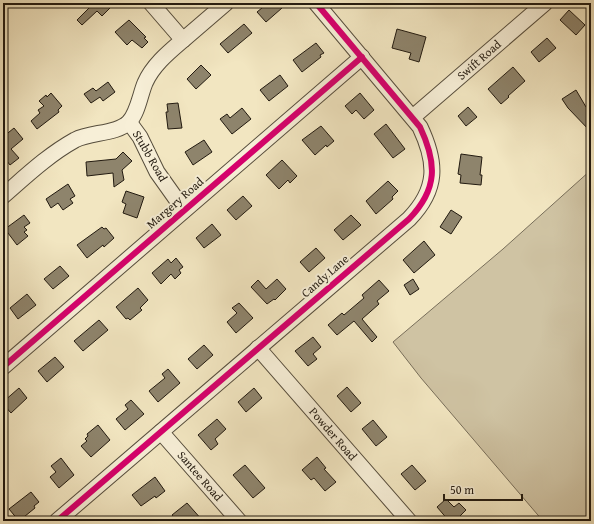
<svg xmlns="http://www.w3.org/2000/svg" width="594" height="524" viewBox="0 0 594 524" font-family="'Gentium Book Plus',serif">
	<rect width="100%" height="100%" fill="#f2e6c1"/>
	<filter id="stains"><feTurbulence type="fractalNoise" baseFrequency=".005" numOctaves="4"/><feColorMatrix values="0 0 0 0 .2 0 0 0 0 .09 0 0 0 0 .02 0 0 0 .5 -.17"/></filter>
	<radialGradient id="worn" r=".72"><stop offset=".6" stop-color="#630" stop-opacity="0"/><stop offset="1" stop-color="#630" stop-opacity=".3"/></radialGradient>
	<!-- green -->
	<path fill="#cfc3a3" stroke="#786e5a" d="M591,170V521H543L421,378L393,342L503,249Z"/>
	<!-- building -->
	<g fill="#8e846c" stroke="#221a10">
		<path d="M88,3H115L102,16L97,11L82,25L77,20L91,6Z"/>
		<path d="M268,3H277L282,8L266,22L257,12Z"/>
		<path d="M569,10L585,25L576,35L560,20Z"/>
		<path d="M129,20L146,37L144,38L148,42L142,48L132,40L127,45L115,32Z"/>
		<path d="M244,24L252,33L228,53L220,44Z"/>
		<path d="M397,29L426,37L419,62L409,59L411,53L392,48Z"/>
		<path d="M547,38L556,48L539,62L531,52Z"/>
		<path d="M316,43L324,53L320,55L321,57L302,72L293,60Z"/>
		<path d="M201,65L211,75L196,89L187,79Z"/>
		<path d="M513,67L525,81L508,96L509,97L501,104L488,89Z"/>
		<path d="M280,75L288,86L269,101L260,90Z"/>
		<path d="M108,82L115,92L103,101L100,97L91,103L84,94L93,88L96,91Z"/>
		<path d="M576,90L586,107L591,102V132L568,108L562,99Z"/>
		<path d="M51,93L62,106L58,110L59,112L37,129L31,121L40,113L38,110L44,106L39,101L46,95L47,97Z"/>
		<path d="M360,93L374,110L364,119L356,110L352,114L345,106Z"/>
		<path d="M178,103L182,128L168,129L166,112H168L167,104Z"/>
		<path d="M468,107L477,117L466,126L458,116Z"/>
		<path d="M242,108L251,119L232,134L220,119L227,114L230,118Z"/>
		<path d="M386,124L405,149L393,158L374,134Z"/>
		<path d="M321,126L334,141L327,147L326,145L315,155L302,140Z"/>
		<path d="M14,128L23,139L11,149L19,158L10,165L3,156V137Z"/>
		<path d="M204,140L212,152L193,165L185,152Z"/>
		<path d="M123,152L132,161L122,170L124,180L114,187L113,173L87,176L86,162L116,159Z"/>
		<path d="M461,154L482,157L480,175H482L481,185L460,183L461,175L458,174Z"/>
		<path d="M282,160L297,176L290,183L288,180L279,189L266,175Z"/>
		<path d="M388,181L398,191L392,197L393,199L376,214L366,201Z"/>
		<path d="M68,184L75,196L70,199L73,203L63,210L58,203L51,208L46,199Z"/>
		<path d="M126,191L144,197L137,218L123,213L126,204L122,202Z"/>
		<path d="M243,196L252,206L236,220L227,210Z"/>
		<path d="M451,210L462,217L451,234L440,227Z"/>
		<path d="M24,215L30,223L24,227L27,230L24,232L28,236L17,245L5,229Z"/>
		<path d="M351,215L361,225L343,240L334,230Z"/>
		<path d="M212,224L221,235L204,248L196,238Z"/>
		<path d="M102,227L104,229L106,228L114,238L104,247L103,245L87,258L77,245Z"/>
		<path d="M424,241L435,255L414,273L403,260Z"/>
		<path d="M316,248L325,258L309,272L300,262Z"/>
		<path d="M176,258L183,267L179,270L181,273L175,279L171,274L161,284L152,273L168,259L171,263Z"/>
		<path d="M60,266L69,276L53,289L44,279Z"/>
		<path d="M277,279L286,289L275,300L274,299L267,304L251,287L258,280L266,289Z"/>
		<path d="M413,279L419,289L410,295L404,285Z"/>
		<path d="M379,280L389,291L377,301L379,304L362,319L377,337L372,342L354,321L337,335L328,325L342,313L344,315L364,298L362,295Z"/>
		<path d="M138,288L148,300L140,308L142,310L130,320L128,318L126,319L116,307Z"/>
		<path d="M27,294L36,305L18,319L10,308Z"/>
		<path d="M239,303L253,318L236,333L227,322L237,313L232,308Z"/>
		<path d="M99,320L108,330L83,351L74,341Z"/>
		<path d="M313,337L321,347L313,354L317,359L308,366L295,351Z"/>
		<path d="M204,345L213,355L197,369L188,359Z"/>
		<path d="M55,357L64,367L47,382L38,371Z"/>
		<path d="M168,369L180,383L158,402L149,391L165,378L162,374Z"/>
		<path d="M347,387L361,403L351,412L337,396Z"/>
		<path d="M19,388L27,398L11,413L3,404V402Z"/>
		<path d="M254,388L262,398L246,412L238,402Z"/>
		<path d="M131,400L144,414L125,430L116,419L128,409L125,405Z"/>
		<path d="M217,419L226,429L215,439L218,444L211,450L198,435Z"/>
		<path d="M373,420L387,437L376,446L362,429Z"/>
		<path d="M98,425L110,440L91,457L81,446L87,441L85,439L88,436L87,434Z"/>
		<path d="M317,457L326,468L324,469L336,482L325,491L314,478L311,480L302,470Z"/>
		<path d="M61,458L74,475L59,488L50,477L56,472L51,466Z"/>
		<path d="M245,465L265,488L253,498L233,475Z"/>
		<path d="M412,465L426,481L415,490L401,474Z"/>
		<path d="M155,477L165,491L156,498L155,496L141,506L132,495Z"/>
		<path d="M31,492L39,502L34,506L35,508L19,521L9,509Z"/>
		<path d="M446,499L454,507L459,503L466,510L455,521H449L437,507Z"/>
		<path d="M187,503L203,521H177L172,515Z"/>
	</g>
	<g fill="none" stroke-linecap="round" stroke-linejoin="round">
		<!-- minor casing -->
		<g stroke="#564d3c" stroke-width="17">
			<g id="minor">
				<path d="M183,40L226,3"/>
				<path d="M413,117L545,3"/>
				<path d="M129,122L140,137L157,172L184,210"/>
				<path d="M3,196C26,176 48,155 75,140C91,132 117,134 129,122C138,112 140,95 145,83C153,65 169,52 183,40L151,3"/>
				<path d="M258,348L409,521"/>
				<path d="M3,367L362,57"/>
				<path d="M161,432L239,521"/>
				<path d="M57,521L409,219C438,189 437,163 420,127L316,3"/>
			</g>
		</g>
		<!-- minor -->
		<use href="#minor" stroke="#f7efd7" stroke-width="15"/>
		<!-- cycleway casing -->
		<g stroke="#f7efd7" stroke-width="8">
			<g id="cycleway">
				<path d="M3,367L362,57"/>
				<path d="M57,521L409,219C438,189 437,163 420,127L316,3"/>
			</g>
		</g>
		<!-- cycleway -->
		<use href="#cycleway" stroke="#d6006c" stroke-width="6"/>
	</g>
	<g text-anchor="middle" stroke-width="4" stroke-linejoin="round" paint-order="stroke">
		<!-- street labels -->
		<g font-size="12" fill="#221a10" stroke="#f7efd7">
			<text transform="translate(479 60) rotate(-41)" y="4">Swift Road</text>
			<text transform="translate(150 156) rotate(60)" y="4">Stubb Road</text>
			<text transform="translate(175 203) rotate(-41)" y="4">Margery Road</text>
			<text transform="translate(325 276) rotate(-41)" y="4">Candy Lane</text>
			<text transform="translate(333 434) rotate(49)" y="4">Powder Road</text>
			<text transform="translate(200 476) rotate(49)" y="4">Santee Road</text>
		</g>
	</g>
	<!-- margin -->
	<rect width="594" height="524" fill="none" stroke="#f2e6c1" stroke-width="16"/>
	<rect x="4" y="4" width="586" height="516" fill="none" stroke="#221a10" stroke-width="2"/>
	<rect x="8" y="8" width="578" height="508" fill="none" stroke="#221a10"/>
	<!-- scale -->
	<path d="M444 494v6h78v-6" fill="none" stroke="#221a10" stroke-width="2"/>
	<text x="450" y="494" font-size="12" fill="#221a10" stroke="#f7efd7" stroke-width="3" paint-order="stroke">50 m</text>
	<rect width="100%" height="100%" filter="url(#stains)"/>
	<rect width="100%" height="100%" fill="url(#worn)"/>
</svg>
